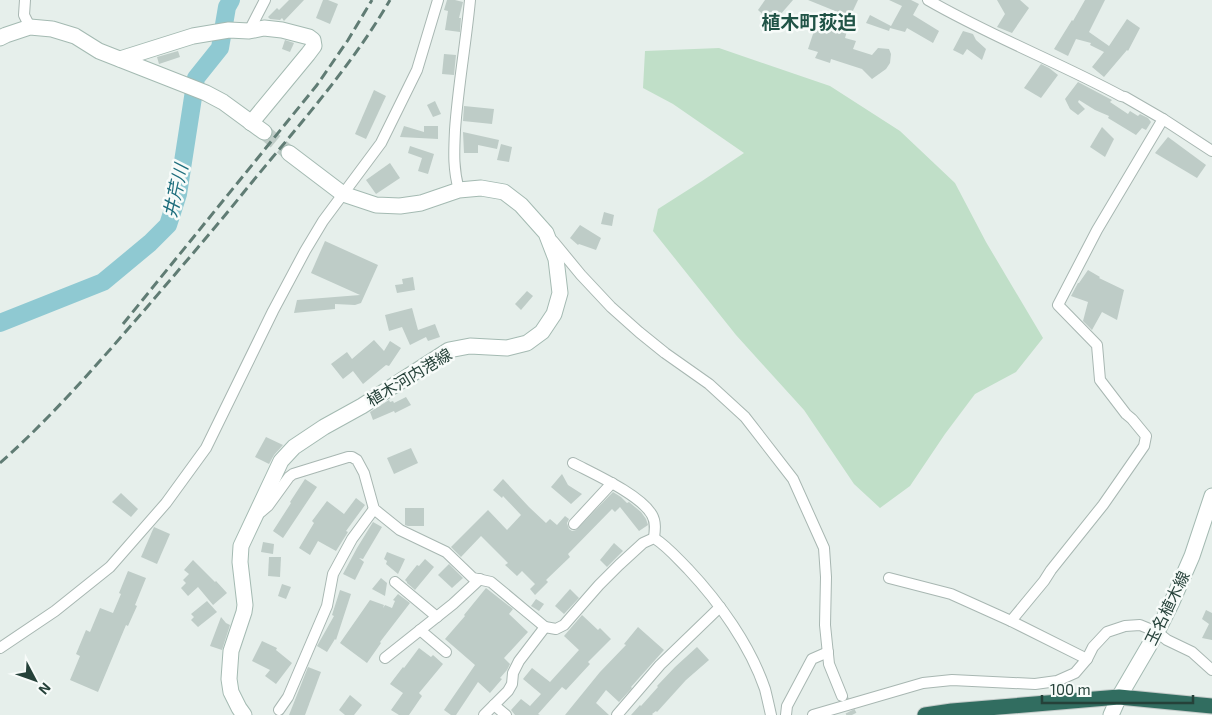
<svg xmlns="http://www.w3.org/2000/svg" width="1212" height="715" viewBox="0 0 1212 715" font-family="'Exo 2','Noto Sans JP',sans-serif">
	<rect width="100%" height="100%" fill="#e6efeb"/>
	<!-- green -->
	<path fill="#c0dfc8" d="M719,48L830,86L900,131L955,183L986,242L1043,338L1016,372L975,394L945,434L910,486L880,508L854,484L804,410L736,335L653,231L658,209L702,181L744,153L673,104L643,88L645,51Z"/>
	<g fill="none" stroke-linecap="round" stroke-linejoin="round">
		<!-- river -->
		<path stroke="#8fc9d2" stroke-width="18" d="M0,323L103,282L150,243L168,225L178,194L196,78L220,48L227,7L231,0"/>
	</g>
	<!-- building -->
	<g fill="#beccc7">
		<path d="M289,0H304L284,21L282,18L280,20L270,19L268,17L277,8L279,10Z"/>
		<path d="M323,0H328L338,4L330,24L316,18Z"/>
		<path d="M447,0H455L463,2L459,18H461L460,32L445,30L448,11L444,10Z"/>
		<path d="M765,0H793L780,15L770,21L758,10Z"/>
		<path d="M808,0H858L850,17Z"/>
		<path d="M889,0H911L919,4L913,15L939,31L933,43L907,28L905,32L890,28L889,31L866,23L870,15L891,26L902,6Z"/>
		<path d="M997,0H1020L1029,8L1012,33L997,27L1005,14Z"/>
		<path d="M1085,0H1105L1089,32L1109,46L1127,19L1140,28L1128,51L1127,50L1104,77L1092,67L1104,52L1090,45L1091,43L1076,39L1068,56L1054,49L1072,20L1073,21Z"/>
		<path d="M831,28L847,31L845,38L856,41L853,49L872,55L878,48L889,49L891,54L890,63L886,69L872,79L862,69L831,59L830,63L815,58L818,52L808,49L814,31Z"/>
		<path d="M963,31L973,34L976,40L986,49L982,60L967,49L963,55L953,50Z"/>
		<path d="M285,40L294,43L290,52L282,49Z"/>
		<path d="M178,51L180,57L159,64L157,57Z"/>
		<path d="M444,54L456,55L454,75L442,74Z"/>
		<path d="M1041,64L1049,68L1058,75L1041,98L1024,88Z"/>
		<path d="M1078,82L1112,100L1110,102L1128,114L1130,111L1138,116L1140,114L1148,118L1151,122L1146,130L1142,128L1136,135L1108,118L1109,116L1095,110L1079,100L1078,102L1085,109L1078,115L1070,109L1065,99Z"/>
		<path d="M374,90L386,96L366,139L355,134Z"/>
		<path d="M435,101L441,114L433,117L427,105Z"/>
		<path d="M464,106L494,109L492,124L463,121Z"/>
		<path d="M404,126L424,132V126H438V139L400,137Z"/>
		<path d="M1102,127L1114,139L1105,157L1090,147Z"/>
		<path d="M463,132L499,140L497,149L478,145V153H464Z"/>
		<path d="M1168,137L1206,165L1197,178L1155,153Z"/>
		<path d="M501,144L512,147L509,162L497,160Z"/>
		<path d="M410,146L434,154L428,174L418,171L422,158L408,153Z"/>
		<path d="M390,163L400,178L376,194L366,180Z"/>
		<path d="M604,212L614,215L612,226L601,224Z"/>
		<path d="M580,225L601,238L596,250L579,244L578,245L570,238Z"/>
		<path d="M325,241L378,265L361,303L355,305L335,304V309L294,313L297,300L360,295L311,273Z"/>
		<path d="M1088,270L1100,277L1099,278L1124,290L1117,320L1102,312L1092,330L1083,321L1088,302L1071,296L1078,283H1079Z"/>
		<path d="M413,277L415,290L397,293L395,285L403,284L402,279Z"/>
		<path d="M527,291L533,296L521,310L515,304Z"/>
		<path d="M412,308L418,330L435,324L440,337L428,341L426,337L410,345L402,327L389,331L385,315Z"/>
		<path d="M374,340L384,351L390,341L401,348L389,366L386,365L363,384L353,371L343,379L331,364L347,352L352,359Z"/>
		<path d="M406,397L411,405L395,413L394,411L373,420L370,412L389,400L390,402L393,401L394,403Z"/>
		<path d="M266,437L283,445L274,455L269,464L255,457Z"/>
		<path d="M411,448L418,463L394,474L387,458Z"/>
		<path d="M562,474L568,485L582,494L571,504L551,487Z"/>
		<path d="M305,479L317,487L283,538L273,531L291,503L290,502Z"/>
		<path d="M503,479L529,507L546,523L550,519L557,525L565,516L569,519L567,523L569,529L572,531L576,530L613,492L621,497L627,503L629,502L641,512L646,519L648,525L639,531L620,507L615,512L612,509L568,554L570,557L546,580L548,582L535,595L530,589L535,584L522,571L517,576L505,565L508,563L481,536L461,557L451,547L488,510L507,530L521,515L503,496L502,498L493,490Z"/>
		<path d="M121,493L138,509L131,517L112,502Z"/>
		<path d="M356,498L365,505L346,531L348,532L336,551L318,541L310,555L299,548L314,523L312,521L327,501L344,514Z"/>
		<path d="M405,508H424V526H408L405,525Z"/>
		<path d="M373,522L382,527L363,559L359,558L364,562L355,580L343,574L357,548Z"/>
		<path d="M154,527L170,534L157,564L141,557Z"/>
		<path d="M263,542L274,544L273,554L261,552Z"/>
		<path d="M614,543L623,551L607,567L600,560Z"/>
		<path d="M387,552L405,559L398,574L386,564L387,561L384,559Z"/>
		<path d="M269,557H281L280,577L268,576Z"/>
		<path d="M425,559L434,567L415,590L407,583V582L405,580L417,565L419,566Z"/>
		<path d="M193,560L215,582L216,581L227,593L213,605L198,587L188,596L181,588L186,583L183,580L189,574L184,570Z"/>
		<path d="M449,564L463,578L452,588L438,575Z"/>
		<path d="M128,571L146,578L135,605L137,606L128,626L126,625L98,692L70,680L80,656L76,654L86,630L90,632L100,608L113,613L121,594L119,593Z"/>
		<path d="M381,578L387,583L385,596L372,589Z"/>
		<path d="M282,584L291,587L286,599L278,596Z"/>
		<path d="M486,588L513,609L509,614L528,632L504,658L510,664L507,670L500,678L502,679L490,693L478,682L456,715H451L444,710L475,665L445,639L465,616L464,615Z"/>
		<path d="M570,589L579,598L564,614L555,606Z"/>
		<path d="M340,590L351,594L336,640L335,639L327,652L317,646L334,616L332,615Z"/>
		<path d="M398,594L410,603L380,642L381,643L367,663L340,643L370,600L384,605L383,608L385,605L392,608L395,601L393,600Z"/>
		<path d="M536,599L544,604L539,611L531,606Z"/>
		<path d="M207,601L217,612L198,627L191,620L194,617L191,614Z"/>
		<path d="M1206,610L1212,613V640L1202,638L1209,624L1202,619Z"/>
		<path d="M582,615L598,630L600,628L611,639L588,662L590,664L566,690L562,687L538,714L540,715H515L511,710L521,699L530,706L541,694L523,679L532,668L550,682L579,650L564,636Z"/>
		<path d="M221,617L226,623L230,625L222,650L210,646Z"/>
		<path d="M638,627L664,650L631,687L632,688L619,702L606,690L596,703L609,715H565L600,672L626,645L624,644Z"/>
		<path d="M262,641L277,648L276,650L292,663L276,684L265,676L270,670L252,661Z"/>
		<path d="M697,647L709,660L686,680L657,712L656,711L652,714L653,715H631L640,705L641,706L658,687L657,686L675,667Z"/>
		<path d="M419,648L431,657L433,655L443,664L419,693L422,696L409,715H399L391,710L403,693L390,684L403,667L404,668Z"/>
		<path d="M308,667L321,672L305,715H289Z"/>
		<path d="M350,695L362,705L354,715H345L339,710Z"/>
	</g>
	<g fill="none" stroke-linecap="round" stroke-linejoin="round">
		<!-- street-tunnel -->
		<path stroke="#bfccc7" stroke-width="10" stroke-dasharray="10 5" stroke-linecap="butt" d="M843,698L852,715"/>
		<!-- secondary-tunnel -->
		<path stroke="#bfccc7" stroke-width="15" stroke-dasharray="15 8" stroke-linecap="butt" d="M264,132L289,153"/>
		<!-- street casing -->
		<g stroke="#a8b7b2" stroke-width="12">
			<g id="street">
				<path d="M25,0L24,15L30,27"/>
				<path d="M928,0C990,36 1058,62 1121,96L1125,97L1163,119L1212,151"/>
				<path d="M249,31L265,0"/>
				<path d="M459,190C453,169 454,152 455,130C458,86 466,43 470,0"/>
				<path d="M553,241L581,275L611,307L639,332L665,353L709,384L745,417L793,479L824,548L826,577L825,625L829,664L842,696"/>
				<path d="M573,463C594,474 641,495 652,515C656,522 655,530 654,538"/>
				<path d="M261,512L268,506L289,477L293,474L348,457H352L357,460L364,473L374,509L400,530L446,552L473,578L491,582L545,627L556,629L564,625L599,585L619,565L643,543L654,538C667,546 677,558 688,569C719,602 750,645 765,689C767,697 769,706 771,715"/>
				<path d="M574,524L612,483"/>
				<path d="M889,578L951,594L1011,621L1087,659"/>
				<path d="M395,582L437,617"/>
				<path d="M1011,621L1044,581L1051,570L1103,505L1144,446L1146,436L1132,419L1126,414L1100,380L1097,345L1058,305L1097,230L1163,119"/>
				<path d="M420,630L446,652"/>
				<path d="M0,648L55,611L110,567L166,503L206,448L273,311L305,251L323,221L381,143L417,70L438,0"/>
				<path d="M385,658L453,604L480,579"/>
				<path d="M494,705L506,715"/>
				<path d="M279,710L288,697L327,606L333,574L352,539L374,509"/>
				<path d="M484,715L508,691L512,684L513,673L519,661L545,627"/>
				<path d="M617,715L660,665L720,607"/>
				<path d="M786,715L787,706L812,659L828,652"/>
				<path d="M813,715L923,683L952,680L1035,684L1057,681L1075,673L1087,659L1093,647L1107,632L1125,626L1140,625L1157,632L1167,640L1192,652L1212,670"/>
			</g>
		</g>
		<!-- secondary casing -->
		<g stroke="#a4bab2" stroke-width="17">
			<g id="secondary">
				<path d="M0,38L6,35L30,27L52,29L75,36L99,51L206,93L223,102L264,132"/>
				<path d="M120,59L193,36L229,30L249,31L264,28L282,30L309,37L313,40L314,46L308,54L251,123"/>
				<path d="M244,715L239,708L231,692L229,679L231,651L244,612L245,605L240,562L241,546L281,461L294,447L324,427L362,406L449,350L470,346L507,348L527,343L542,332L554,314L560,293L556,259L546,233L521,205L504,192L481,188L459,190L421,203L400,206L376,205L343,194L289,153"/>
				<path d="M1111,715L1119,697L1157,632L1171,604L1192,556L1212,496"/>
			</g>
		</g>
		<!-- highway casing -->
		<g stroke="#c2cac8" stroke-width="17">
			<path id="highway" d="M925,715L952,711L1119,697L1212,706"/>
		</g>
		<!-- street -->
		<use href="#street" stroke="#fff" stroke-width="10"/>
		<!-- secondary -->
		<use href="#secondary" stroke="#fff" stroke-width="15"/>
		<!-- highway -->
		<use href="#highway" stroke="#316d60" stroke-width="15"/>
		<!-- rail -->
		<g stroke="#607c74" stroke-width="3" stroke-dasharray="10 5" stroke-linecap="butt">
			<path d="M123,324L317,85L348,40L372,0"/>
			<path d="M0,463C54,415 101,360 148,306C182,266 216,227 248,187C298,126 351,67 390,0"/>
		</g>
	</g>
	<g text-anchor="middle" stroke-width="5" stroke-linejoin="round" paint-order="stroke">
		<!-- street labels -->
		<g font-size="16" fill="#254139" stroke="#f7fbf9">
			<text transform="translate(409 377) rotate(-31)" y="6">植木河内港線</text>
			<text transform="translate(1167 608) rotate(-64)" y="6">玉名植木線</text>
		</g>
		<!-- water labels -->
		<g font-size="18" font-style="italic" fill="#1e6e7d" stroke="#f7fbf9">
			<text transform="translate(176 191) rotate(-77)" y="6">井芹川</text>
		</g>
		<!-- quarter labels -->
		<g font-size="19" font-weight="bold" fill="#205346" stroke="#f7fbf9">
			<text x="809" y="29">植木町荻迫</text>
		</g>
	</g>
	<!-- north arrow -->
	<g transform="translate(35 680) rotate(131)" stroke="#f7fbf9" stroke-width="4" paint-order="stroke">
	<path d="M0-4L9 19L0 12L-9 19Z" fill="#254139"/>
	<text y="-8" font-size="14" font-weight="bold" text-anchor="middle" fill="#254139">N</text>
	</g>
	<!-- scale -->
	<path d="M1042 695v8h151v-8" fill="none" stroke="#254139" stroke-width="2.5"/>
	<text x="1050" y="695" font-size="15" fill="#254139" stroke="#f7fbf9" stroke-width="4" paint-order="stroke">100 m</text>
</svg>
